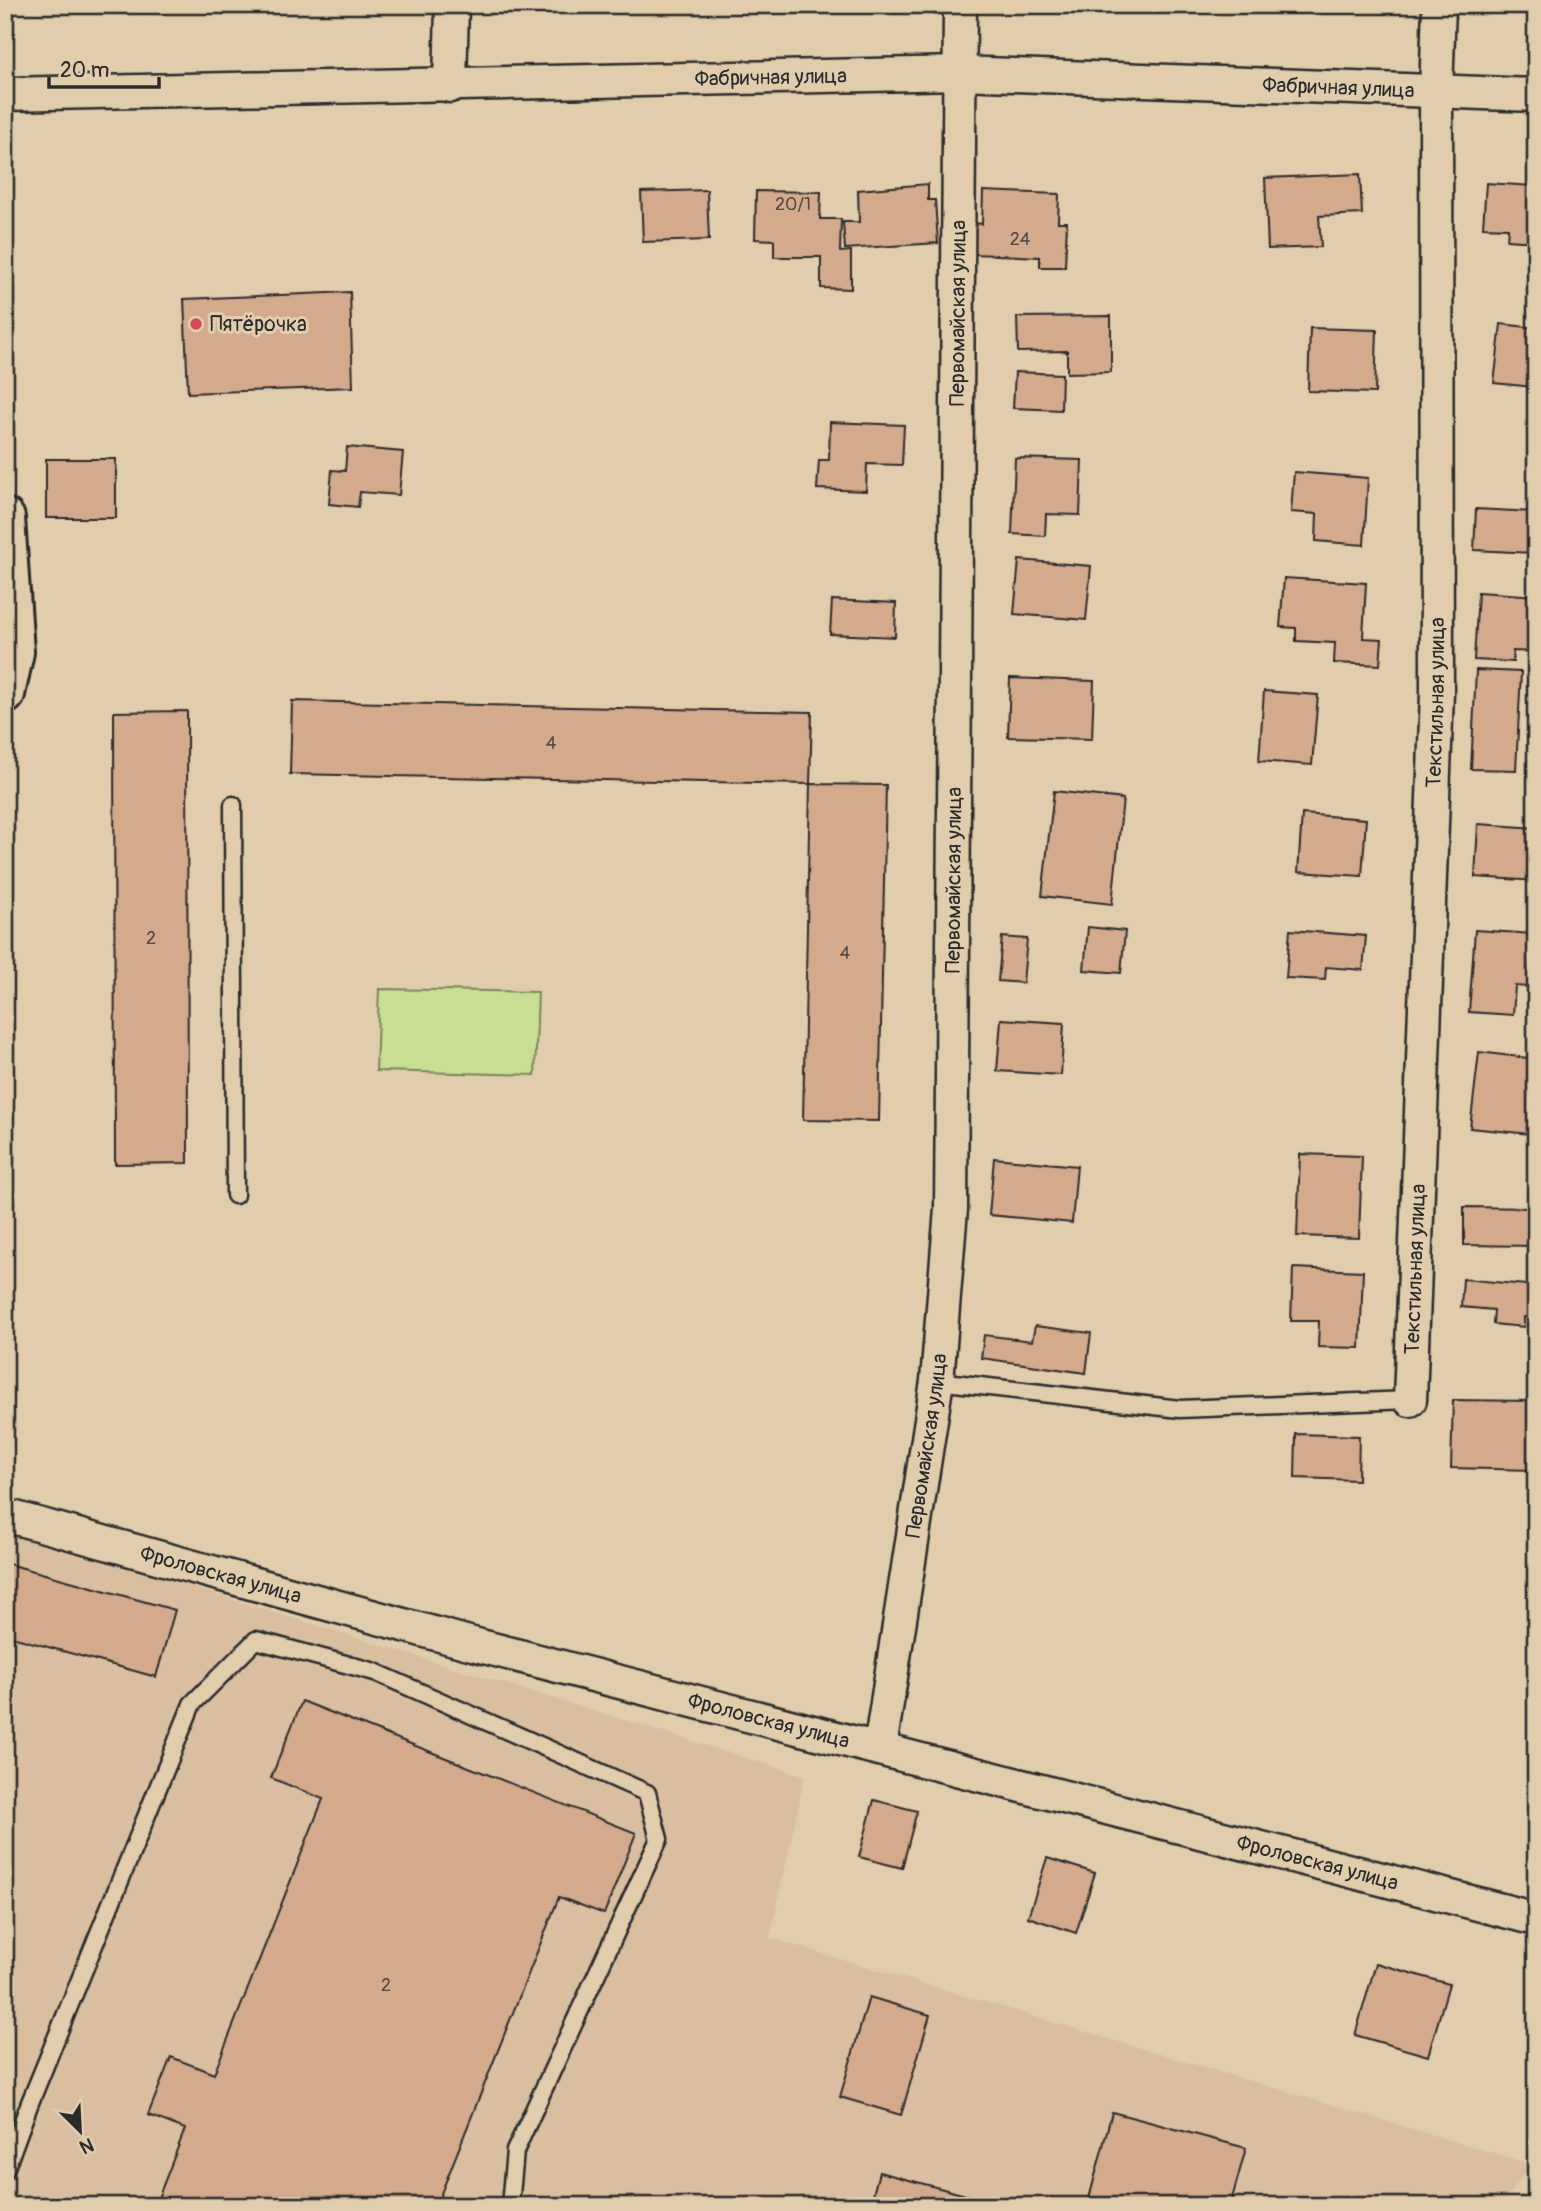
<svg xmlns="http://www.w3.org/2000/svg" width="1541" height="2211" viewBox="0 0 1541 2211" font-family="Pangolin,sans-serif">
	<rect width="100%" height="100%" fill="#e1cdac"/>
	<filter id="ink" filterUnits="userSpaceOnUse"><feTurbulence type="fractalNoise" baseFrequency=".0143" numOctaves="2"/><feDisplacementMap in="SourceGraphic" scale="14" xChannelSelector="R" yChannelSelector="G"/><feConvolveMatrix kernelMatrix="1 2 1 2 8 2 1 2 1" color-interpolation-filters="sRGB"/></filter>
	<g filter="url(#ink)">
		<!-- built -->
		<path fill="#d9bfa0" d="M5,1529L805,1776L770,1938L1531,2164L1502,2206H5Z"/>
		<!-- green -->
		<path fill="#c8de93" stroke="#7a845f" stroke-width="2" d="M379,989L538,992L535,1075L376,1071Z"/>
		<!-- building -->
		<g fill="#d3aa8b" stroke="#2b2b2b" stroke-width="2">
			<path d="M552,5H607V10L552,8Z"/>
			<path d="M1213,5H1240V10Z"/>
			<path d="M1360,174L1362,214L1319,216L1321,247L1268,249L1265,178Z"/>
			<path d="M1486,183L1536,186V242L1507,240L1508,228L1483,227Z"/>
			<path d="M928,184V200H935L938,243L845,249L843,222H859L858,190Z"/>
			<path d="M707,190L709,240L643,242L641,192Z"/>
			<path d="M756,191L821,192L820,219H841L840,252L851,251V289L821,288V257H774V240L755,239Z"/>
			<path d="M983,191L1059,194L1058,222H1067L1065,267H1040V257L973,254L974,223L982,224Z"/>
			<path d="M350,292L353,387L188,393L184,299Z"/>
			<path d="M1111,316V372L1067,373V351L1018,352L1017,317Z"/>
			<path d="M1501,324L1536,328L1534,387L1494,383Z"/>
			<path d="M1310,328L1377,330L1375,393L1308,391Z"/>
			<path d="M1015,372L1062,374L1061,410L1013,408Z"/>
			<path d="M830,422L904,425L902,465L867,464L866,491L817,489L819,460H829Z"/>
			<path d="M347,447L403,452L399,495L360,492L358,507L329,504L332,470L345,471Z"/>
			<path d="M1015,458L1082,460L1080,515L1046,514L1045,536L1012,534Z"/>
			<rect x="46" y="459" width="70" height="59"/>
			<path d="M1294,472L1368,478L1364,545L1316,541L1317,514L1291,512Z"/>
			<path d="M1476,509L1536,512V553L1474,550Z"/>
			<path d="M1019,560L1091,566L1086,620L1014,614Z"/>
			<path d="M1284,578L1366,583L1363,638L1382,639L1380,665L1334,663L1335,643L1296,641V628L1280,627Z"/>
			<path d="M1478,592L1536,596V652L1513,651V662L1474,660Z"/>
			<path d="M832,600L896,603L895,637L830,634Z"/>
			<path d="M1476,670L1521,672L1516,770L1471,769Z"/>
			<path d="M1010,678L1094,681L1092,739L1008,737Z"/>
			<path d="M1264,691L1318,695L1312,765L1259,761Z"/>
			<path d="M292,701L812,712L810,784L290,774Z"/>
			<path d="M187,711L188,1163L115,1164L114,712Z"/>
			<path d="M810,784L886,785L879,1121L803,1120Z"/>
			<path d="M1054,791L1123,799L1112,904L1042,896Z"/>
			<path d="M1302,814L1366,819L1362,876L1298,872Z"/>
			<path d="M1478,824L1536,828V881L1475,877Z"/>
			<path d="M1088,927L1125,931L1121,973L1084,970Z"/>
			<path d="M1290,930L1366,936L1363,970L1326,967L1325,980L1286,978Z"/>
			<path d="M1475,930L1533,934L1528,987L1515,986L1513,1015L1469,1012Z"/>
			<path d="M1002,937L1027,939L1023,983L998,981Z"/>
			<path d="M1001,1019L1064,1023L1061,1075L997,1071Z"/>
			<path d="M1479,1052L1536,1059L1530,1134L1470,1128Z"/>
			<path d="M1300,1154L1362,1156L1359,1238L1297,1236Z"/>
			<path d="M994,1158L1077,1166L1072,1223L989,1215Z"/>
			<path d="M1464,1207L1536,1208V1246L1464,1245Z"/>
			<path d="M1293,1268L1363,1271L1360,1348L1318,1347L1319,1321H1291Z"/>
			<path d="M1463,1279L1536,1286V1318L1524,1317V1327L1493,1324L1494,1310L1461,1307Z"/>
			<path d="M1035,1326L1091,1333L1086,1373L981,1358L984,1335L1032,1341Z"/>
			<path d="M1453,1400L1536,1401V1470L1451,1468Z"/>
			<path d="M1296,1434L1359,1436L1358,1480L1295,1478Z"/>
			<path d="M5,1563L175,1610L156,1677L5,1635Z"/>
			<path d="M302,1701L636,1833L604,1914L559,1897L436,2206H155L185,2129L148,2115L171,2057L214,2074L323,1799L271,1778Z"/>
			<path d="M874,1800L917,1811L902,1868L859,1857Z"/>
			<path d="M1047,1858L1095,1873L1076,1933L1028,1917Z"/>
			<path d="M1376,1963L1449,1984L1428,2056L1355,2035Z"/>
			<path d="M869,1997L930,2015L901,2115L840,2097Z"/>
			<path d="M1112,2112L1246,2148L1230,2206H1087Z"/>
			<path d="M879,2172L1007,2206H870Z"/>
		</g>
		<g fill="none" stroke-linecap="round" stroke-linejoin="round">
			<!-- service casing -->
			<g stroke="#2b2b2b" stroke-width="21">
				<g id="service">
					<path d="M233,805L235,1195"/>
					<path d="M937,1381L1180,1409L1410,1400"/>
					<path d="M5,2170L29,2105L192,1704L256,1640L375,1672L647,1793L659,1839L515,2151L510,2206"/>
				</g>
			</g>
			<!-- minor casing -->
			<g stroke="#2b2b2b" stroke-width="37">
				<g id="minor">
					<path d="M450,86L452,5"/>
					<path id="s1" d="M5,94L960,73L1536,95"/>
					<path id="s2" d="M1410,1400L1437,693L1436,94L1439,5"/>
					<path id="s3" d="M5,1515L469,1643L1536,1919"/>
					<path id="s4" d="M880,1748L937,1381L951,1209L960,5"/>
				</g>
			</g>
			<!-- tertiary casing -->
			<g stroke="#2b2b2b" stroke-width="44">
				<path id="tertiary" d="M5,518L14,652L5,694"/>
			</g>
			<!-- service -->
			<use href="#service" stroke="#e1cdac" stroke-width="16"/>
			<!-- minor -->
			<use href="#minor" stroke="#e1cdac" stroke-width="32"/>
			<!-- tertiary -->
			<use href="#tertiary" stroke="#e1cdac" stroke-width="38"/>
		</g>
	</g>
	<!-- markers -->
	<circle fill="#d1495b" stroke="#e1cdac" stroke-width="2.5" cx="196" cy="324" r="7"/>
	<g text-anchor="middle" stroke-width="6" stroke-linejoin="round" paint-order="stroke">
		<!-- number labels -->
		<g font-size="18" fill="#554b43">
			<text x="793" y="210">20/1</text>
			<text x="1020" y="245">24</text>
			<text x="551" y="749">4</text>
			<text x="151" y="944">2</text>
			<text x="845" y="959">4</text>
			<text x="386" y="1991">2</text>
		</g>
		<!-- street labels -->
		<g font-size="21" fill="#2b2b2b" stroke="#e1cdac">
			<text dy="7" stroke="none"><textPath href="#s1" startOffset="766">Фабричная улица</textPath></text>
			<text dy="7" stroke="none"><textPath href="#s1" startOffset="1334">Фабричная улица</textPath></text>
			<text dy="7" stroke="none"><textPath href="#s4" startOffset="1440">Первомайская улица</textPath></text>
			<text dy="7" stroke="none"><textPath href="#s2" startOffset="698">Текстильная улица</textPath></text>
			<text dy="7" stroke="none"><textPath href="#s4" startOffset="873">Первомайская улица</textPath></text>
			<text dy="7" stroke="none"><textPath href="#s2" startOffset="131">Текстильная улица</textPath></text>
			<text dy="7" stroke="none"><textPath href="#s4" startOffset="306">Первомайская улица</textPath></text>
			<text dy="7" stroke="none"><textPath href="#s3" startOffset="224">Фроловская улица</textPath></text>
			<text dy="7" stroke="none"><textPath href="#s3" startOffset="791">Фроловская улица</textPath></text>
			<text dy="7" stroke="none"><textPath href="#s3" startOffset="1358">Фроловская улица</textPath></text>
		</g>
		<!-- poi labels -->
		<g font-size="21" fill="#2b2b2b" stroke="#e1cdac" text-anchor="start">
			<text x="210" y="331">Пятёрочка</text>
		</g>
	</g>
	<!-- margin -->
	<rect width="1541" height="2211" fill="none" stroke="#e1cdac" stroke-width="28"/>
	<rect x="14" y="14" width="1513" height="2183" fill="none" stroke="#2b2b2b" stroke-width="2.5" filter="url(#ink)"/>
	<!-- north arrow -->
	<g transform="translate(80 2131) rotate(156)" stroke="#e1cdac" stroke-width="5" paint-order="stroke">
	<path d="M0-5L12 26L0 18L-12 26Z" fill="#2b2b2b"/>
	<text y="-10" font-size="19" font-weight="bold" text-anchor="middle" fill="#2b2b2b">N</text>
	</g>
	<!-- scale -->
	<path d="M49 77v10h110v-10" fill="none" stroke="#2b2b2b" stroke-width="3.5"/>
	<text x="60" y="77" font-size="21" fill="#2b2b2b" stroke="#e1cdac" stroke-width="5" paint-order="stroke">20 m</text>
</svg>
